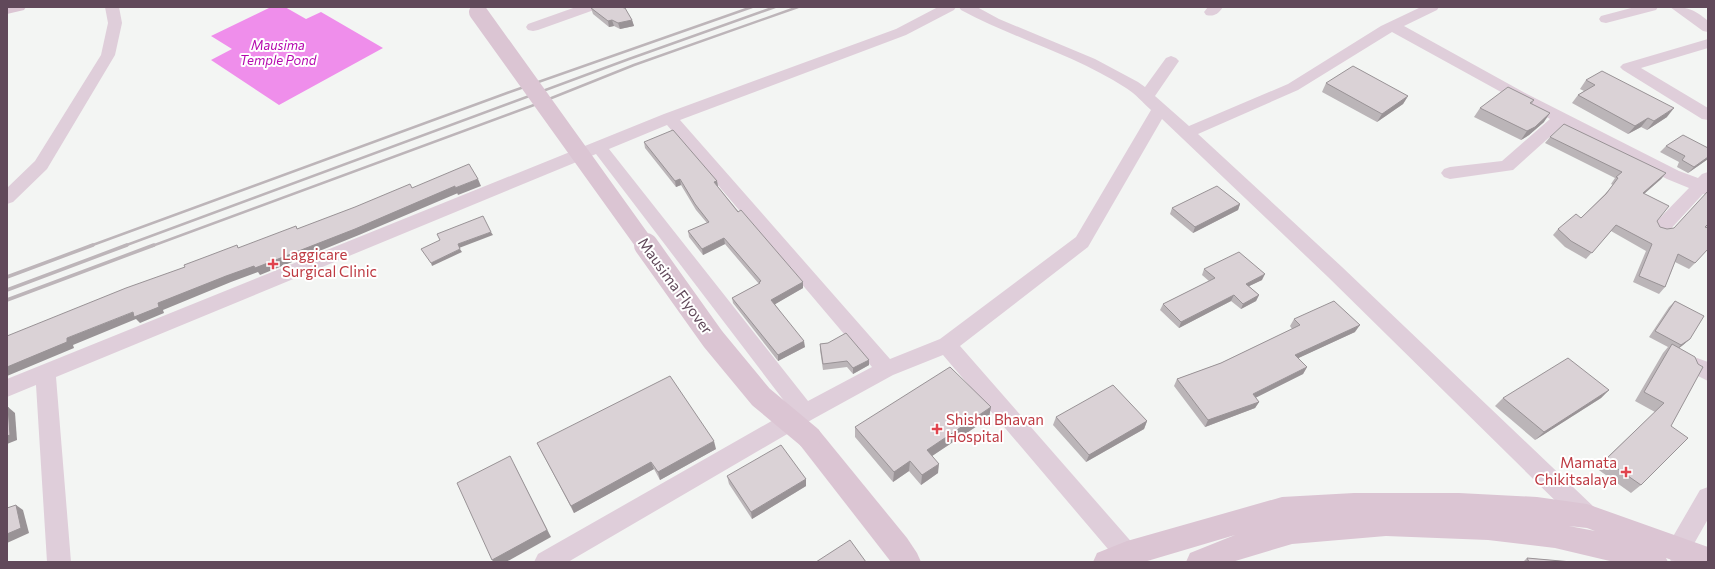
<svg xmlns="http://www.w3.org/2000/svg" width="1715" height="569" viewBox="0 0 1715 569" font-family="Commissioner,sans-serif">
	<rect width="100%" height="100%" fill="#f3f5f3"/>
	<!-- water -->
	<path fill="#ef8eeb" d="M271,7H285L306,19L321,12L383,48L279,105L211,60L232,49L211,36Z"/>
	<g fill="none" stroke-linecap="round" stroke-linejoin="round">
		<!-- street -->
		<g fill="#dfceda" fill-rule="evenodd">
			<path d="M105,7H119L122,23L115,55L47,169L13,202L7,204V188L35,161L101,55L108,23Z"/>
			<path d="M576,7H596L594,10L538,30L533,31L528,30L526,27L528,24Z"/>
			<path d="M938,7H956L954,10L906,35L680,120L890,359L940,339L1076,237L1151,110C1143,103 1136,94 1126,88C1075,55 1015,39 961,10L959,7H977L999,19L1095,59L1138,82L1145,87L1166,58L1171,56L1176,58L1179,61L1155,96L1189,126L1288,84L1381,26L1421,7H1439L1437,10L1404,26L1527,94L1679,171L1698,178L1702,174L1708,172V195L1703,194L1667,233L1661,234L1655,233L1652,228L1655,223L1689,188L1667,179L1563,125L1513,170L1450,179L1444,177L1441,173L1444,169L1450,167L1502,161L1550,119L1392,32L1298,90L1198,134L1342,267L1595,508L1599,516L1595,524L1587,527L1579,524L1328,277L1162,119L1088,247L960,346L1135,546L1139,554L1135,562H1119L943,355L893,375L813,419L568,562H534L538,554L791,410L596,154L56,377L71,562H47L36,385L7,397V379L664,114L896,29ZM667,125L872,367L808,401L609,149Z"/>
			<path d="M1208,7H1223C1218,14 1214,17 1206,15L1204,12Z"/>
			<path d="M1635,7H1658L1656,10L1606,23L1601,22L1599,19L1601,16Z"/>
			<path d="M1670,7C1687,7 1694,9 1708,21V32L1703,31Z"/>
			<path d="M1708,39V48L1641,68L1708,108V120L1702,119L1623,70L1620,67L1623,64Z"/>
			<path d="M1697,358L1708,362V381L1690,372L1687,366L1690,360Z"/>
			<path d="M1708,487V519L1691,549L1695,562H1671L1667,548L1671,540L1700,490Z"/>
		</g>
		<!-- secondary -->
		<g fill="#dbc5d3" fill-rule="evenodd">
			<path d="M7,7H26L24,10L7,14Z"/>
			<path d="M809,426L818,429L907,538L917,553L921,562H891L800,445L796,437L800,429Z"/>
			<path d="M1354,493H1459L1537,497L1587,504L1708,547V562H1678L1666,558L1668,562H1614L1555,548L1488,540L1386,536L1292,544L1232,562H1186L1190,553L1235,535L1144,562H1093L1097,553L1127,541L1282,497ZM1569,526L1587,528L1595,531Z"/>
		</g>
		<!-- rail-far1 -->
		<g stroke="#bdb5b9" stroke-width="2.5">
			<path d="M90,246L507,93L752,7"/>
			<path d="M124,246L629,59L775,7"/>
			<path d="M152,246L534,105L634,65L798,7"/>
		</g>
		<!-- rail -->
		<g stroke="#bdb5b9" stroke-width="3.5">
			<path d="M7,277L93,245"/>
			<path d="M7,290L127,245"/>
			<path d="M7,300L154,245"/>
		</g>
		<!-- secondary-bridge-far1 -->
		<path stroke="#dbc5d3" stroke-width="18" d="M478,12L646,246"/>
		<!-- secondary-bridge -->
		<path stroke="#dbc5d3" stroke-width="24" d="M646,245L713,339L761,397L809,437"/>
	</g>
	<!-- wall -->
	<g fill="#bbb5b8">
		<path d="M591,8L632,20L634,26L620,29L614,26L609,27L593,14Z"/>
		<path d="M1586,80L1667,117L1647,130L1641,127L1628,134L1572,103L1578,95L1584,91L1580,89Z"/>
		<path d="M1326,83L1408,96L1403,104L1377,122L1322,92Z"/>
		<path d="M1534,100L1532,104L1544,122L1529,135L1521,140L1474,117L1480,108Z"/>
		<path d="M1550,137L1666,173L1661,179L1644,194L1660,227L1667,229L1708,225L1706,227L1695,263L1689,269L1675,262L1665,287L1659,294L1633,282L1646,251L1611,231L1586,259L1565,247L1553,235L1558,229L1581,218L1605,194L1613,185L1611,184L1615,178L1545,143Z"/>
		<path d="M644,142L717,181L718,187L803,288L775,304L805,347L778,361L733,303L732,298L759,284L725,244L703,255L689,237L688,231L707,223L696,210L681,185L676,187L645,148Z"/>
		<path d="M1666,146L1708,159L1688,173L1677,167L1679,162L1660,152Z"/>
		<path d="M1240,204L1238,210L1193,233L1170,214L1172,208Z"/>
		<path d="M1204,269L1262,280L1249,286L1259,295L1256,301L1241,309L1231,301L1179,328L1160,310L1163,304L1209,281L1202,275Z"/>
		<path d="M1675,301L1690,339L1683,345L1679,348L1671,426L1641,485L1631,493L1596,468L1655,412L1635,401L1663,353L1668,347L1649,337L1669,307Z"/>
		<path d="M1294,319L1355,332L1298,358L1307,367L1303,374L1255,398L1259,402L1255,408L1205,427L1174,386L1177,379L1221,363L1292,329L1290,326Z"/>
		<path d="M828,343L869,360V365L853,374L847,367L823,370L820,350V344Z"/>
		<path d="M1609,390L1601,398L1535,440L1495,406L1503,398Z"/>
		<path d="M1056,417L1147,421L1144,429L1086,462L1053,425Z"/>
		<path d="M989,418L932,456L938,473L921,485L909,471L893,482L855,437V427Z"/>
		<path d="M537,443L716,449L660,480L654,469L574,513Z"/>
		<path d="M727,476L806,479V486L752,519L729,484Z"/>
		<path d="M1527,558L1572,562H1523Z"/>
	</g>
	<!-- shaded-wall -->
	<g fill="#999396">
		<path d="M612,20L614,26L609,27L608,21Z"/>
		<path d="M632,20L634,26L620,29L618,23Z"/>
		<path d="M1408,96L1403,104L1377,122L1382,114Z"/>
		<path d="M1674,108L1667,117L1647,130L1654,121Z"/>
		<path d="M1550,113L1544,122L1529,135L1521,140L1527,131Z"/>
		<path d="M1648,118L1641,127L1628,134L1635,126Z"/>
		<path d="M1708,157V159L1688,173L1694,167Z"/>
		<path d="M1666,173L1661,179L1637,200L1643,193Z"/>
		<path d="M478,179L481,186L458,195L455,188Z"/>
		<path d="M680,179L681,185L676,187L675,181Z"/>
		<path d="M717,181L718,187L714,182Z"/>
		<path d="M455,186L458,193L359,235L260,275L258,272L231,282L163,310L164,313L140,323L136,319L73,345L74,348L7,376V367L67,338Z"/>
		<path d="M1240,204L1238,210L1193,233L1195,227Z"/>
		<path d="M491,232L493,235L459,248L458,244Z"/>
		<path d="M724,238L725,244L703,255L702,249Z"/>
		<path d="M460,249L462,252L432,266L431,263Z"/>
		<path d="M1265,274L1262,280L1243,289L1246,284Z"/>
		<path d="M803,282V288L772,306L771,300Z"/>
		<path d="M1234,295L1231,301L1179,328L1181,322Z"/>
		<path d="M1259,295L1256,301L1241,309L1243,304Z"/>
		<path d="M1360,325L1355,332L1290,362L1295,355Z"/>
		<path d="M1690,339L1683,345L1675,351L1681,345Z"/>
		<path d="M804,341L805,347L778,361V355Z"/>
		<path d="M869,360V365L853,374V368Z"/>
		<path d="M1307,367L1303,374L1249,401L1253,394Z"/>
		<path d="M1609,390L1601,398L1535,440L1544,432Z"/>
		<path d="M1259,402L1255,408L1205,427L1208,420Z"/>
		<path d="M8,407L15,413L17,440L7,444Z"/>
		<path d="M991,407L989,418L926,460L927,450Z"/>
		<path d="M1147,421L1144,429L1086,462L1089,455Z"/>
		<path d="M714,441L716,449L660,480L658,472Z"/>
		<path d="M910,461L909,471L893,482L894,472Z"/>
		<path d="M651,462L654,469L574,513L571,506Z"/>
		<path d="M514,464L551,537L506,562H494L492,560Z"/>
		<path d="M939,464L938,473L921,485L922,475Z"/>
		<path d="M806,479V486L752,519L751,512Z"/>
		<path d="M16,505L23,510L29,533L7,543V534Z"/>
	</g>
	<!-- building -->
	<g fill="#dad2d6" stroke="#999396">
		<path d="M595,7H620L625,8L632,20L618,23L612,20L608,21L591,8Z"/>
		<path d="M1353,66L1408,96L1382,114L1326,83Z"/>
		<path d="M1602,71L1674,108L1654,121L1648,118L1635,126L1578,95L1595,85L1586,80Z"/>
		<path d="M1508,87L1534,100L1530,103L1550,113L1535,127L1527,131L1480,108Z"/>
		<path d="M1564,124L1666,173L1643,193L1669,206L1657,221L1660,227L1667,229L1674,228L1708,191V224L1705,227L1708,228V249L1695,263L1678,254L1665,287L1639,276L1652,244L1616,225L1592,253L1571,241L1558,229L1576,214L1581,218L1606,194L1618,178L1616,177L1622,172L1550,137Z"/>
		<path d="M673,130L717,181L714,182L738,212L741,210L803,282L771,300L804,341L778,355L732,298L760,283L759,282L761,281L724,238L702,249L688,231L709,222L695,204L680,179L675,181L644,142Z"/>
		<path d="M1683,135L1708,148V157L1694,167L1682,160L1685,156L1666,146Z"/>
		<path d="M469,164L478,179L455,188V186L355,229L255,268L254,266L226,276L158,303L159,307L134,317L133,312L67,338V342L7,367V336L126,288L185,267L184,265L208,256L237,245L238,248L296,226L297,229L355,207L410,184L412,188Z"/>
		<path d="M1217,186L1240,204L1195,227L1172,208Z"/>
		<path d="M483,216L491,232L458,244L460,249L431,263L421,249L440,240L437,234Z"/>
		<path d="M1239,252L1265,274L1246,284L1259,295L1243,304L1234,295L1181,322L1163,304L1215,278L1204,269Z"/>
		<path d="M1334,301L1360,325L1295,355L1307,367L1253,394L1259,402L1208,420L1177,379L1221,363L1300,325L1294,319Z"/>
		<path d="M1675,301L1704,316L1690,339L1681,345L1655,331Z"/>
		<path d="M846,333L869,360L853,368L847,361L823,364L820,344L828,343Z"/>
		<path d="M1672,344L1695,357L1698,364L1703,367L1671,426L1688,438L1641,485L1605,460L1664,403L1644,392Z"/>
		<path d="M1568,358L1609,390L1544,432L1503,398Z"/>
		<path d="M950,367L991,407L927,450L939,464L922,475L910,461L894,472L855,427Z"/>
		<path d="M670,376L714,441L658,472L651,462L571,506L537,443Z"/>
		<path d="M1113,385L1147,421L1089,455L1056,417Z"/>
		<path d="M8,407L10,435L7,436V408Z"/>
		<path d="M781,445L806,479L751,512L727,476Z"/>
		<path d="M510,456L547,530L492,560L457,483Z"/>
		<path d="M16,505L21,528L7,534V508Z"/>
		<path d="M850,540L866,562H816Z"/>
		<path d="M1527,558L1572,562H1529Z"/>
	</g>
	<!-- markers -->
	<g fill="#e0444e" stroke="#fff" stroke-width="1.5">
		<path d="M271 258h4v4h4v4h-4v4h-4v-4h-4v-4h4z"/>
		<path d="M935 423h4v4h4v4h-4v4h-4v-4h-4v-4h4z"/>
		<path d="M1624 466h4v4h4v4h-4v4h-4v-4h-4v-4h4z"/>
	</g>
	<g text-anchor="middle" stroke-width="4" stroke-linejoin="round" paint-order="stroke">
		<!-- far-water labels -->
		<g font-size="13" font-style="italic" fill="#b508ae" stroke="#fff">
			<text x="278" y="50">Mausima<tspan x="278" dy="15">Temple Pond</tspan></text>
		</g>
		<!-- health labels -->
		<g font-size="15" fill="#be3a42" stroke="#fff" text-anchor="start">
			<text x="282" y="260">Laggicare<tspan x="282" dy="17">Surgical Clinic</tspan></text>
			<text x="946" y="425">Shishu Bhavan<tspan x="946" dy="17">Hospital</tspan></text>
			<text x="1617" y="468" text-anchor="end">Mamata<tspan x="1617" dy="17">Chikitsalaya</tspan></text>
		</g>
		<!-- street labels -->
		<g font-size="15" fill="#61495a" stroke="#fff">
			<text transform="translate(675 286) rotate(54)" y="5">Mausima Flyover</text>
		</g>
	</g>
	<!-- border -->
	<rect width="1715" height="569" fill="none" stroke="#61495a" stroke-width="16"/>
</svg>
